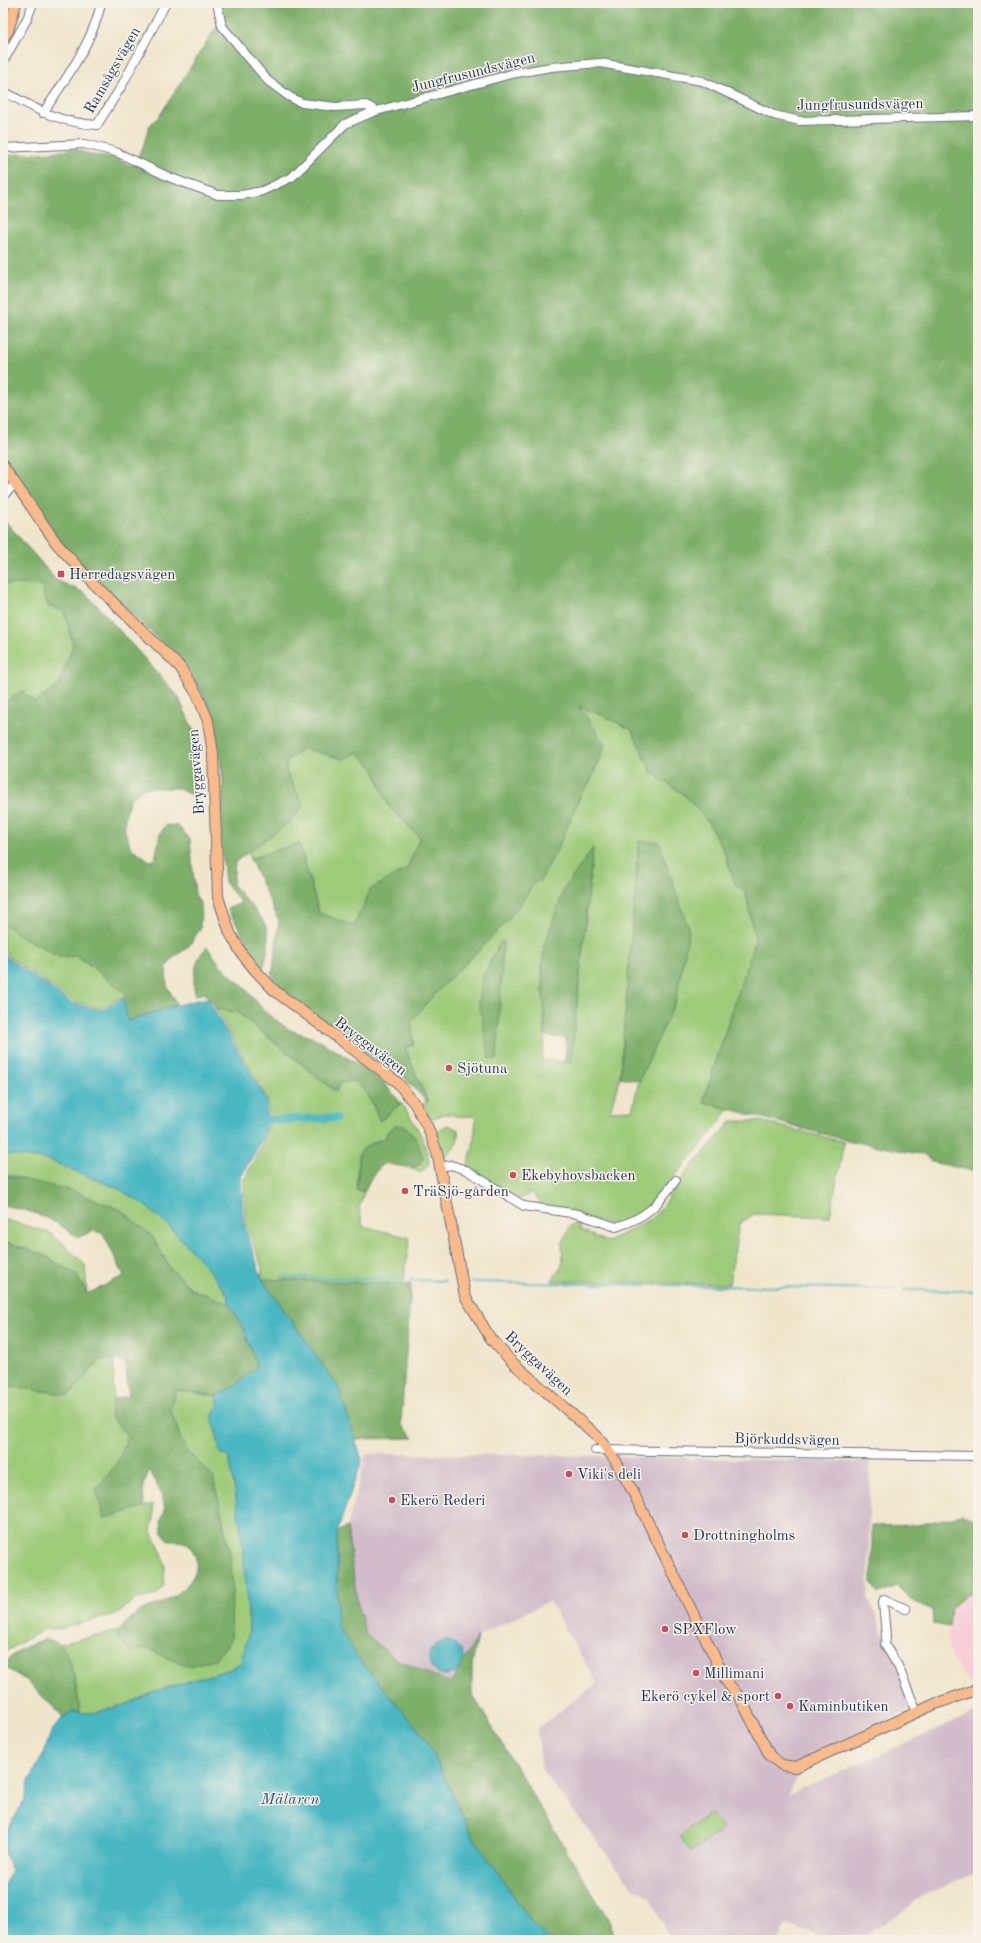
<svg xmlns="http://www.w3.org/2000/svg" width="981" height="1943" viewBox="0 0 981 1943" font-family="'Old Standard TT',serif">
	<rect width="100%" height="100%" fill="#f7f3e8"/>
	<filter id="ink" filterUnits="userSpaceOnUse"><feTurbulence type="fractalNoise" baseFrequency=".025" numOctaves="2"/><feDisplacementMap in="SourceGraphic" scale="8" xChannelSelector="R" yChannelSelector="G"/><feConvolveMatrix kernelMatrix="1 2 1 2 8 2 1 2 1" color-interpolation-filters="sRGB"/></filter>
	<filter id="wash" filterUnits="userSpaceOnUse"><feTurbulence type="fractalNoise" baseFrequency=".012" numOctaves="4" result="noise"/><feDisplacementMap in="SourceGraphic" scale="16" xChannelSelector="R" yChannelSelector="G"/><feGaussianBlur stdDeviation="0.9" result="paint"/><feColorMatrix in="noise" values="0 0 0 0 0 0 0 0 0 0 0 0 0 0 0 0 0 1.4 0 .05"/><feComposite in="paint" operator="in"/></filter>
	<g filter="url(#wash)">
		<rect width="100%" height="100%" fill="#f0e6cc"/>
		<!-- built -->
		<path fill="#f6cfd6" d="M978,1591V1681L969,1684L948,1651V1633L951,1608L966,1595Z"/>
		<!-- industrial -->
		<path fill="#d1bdc9" d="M366,1454L542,1455L870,1462L868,1597L915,1707L808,1757L788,1795L978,1711V1872L920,1897L899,1914L866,1935L847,1940H831L786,1925L778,1940H678L667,1933L650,1897L631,1886L542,1770L537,1729L597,1683L549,1601L478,1636L451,1683L396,1659L366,1635L357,1601L347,1527Z"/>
		<!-- green -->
		<g fill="#9ecb79" stroke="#5c7d6c" fill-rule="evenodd">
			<path d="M3,584L41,585L48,606L64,611L73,645L58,686L35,702L22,691L3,704Z"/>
			<path d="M578,706L602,715L632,730L652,773L686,796L708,822L725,853L735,884L746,893L755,940L703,1102L729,1109L708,1137L642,1215L616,1226L542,1206L532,1192L520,1199L470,1168L468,1163L473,1147L476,1120L473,1116C468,1116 462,1117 457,1116C454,1116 451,1114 448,1114C435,1114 430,1129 422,1104L428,1102L405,1048L414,1044L411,1022C448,972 504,937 534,882L540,881L558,848L582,792L589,784L602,755ZM639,842H659L676,1000L639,1081L632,1110L610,1111L620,1077ZM593,849L571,1062L542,1060L545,1036L542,966Z"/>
			<path d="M303,748L343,759L358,752L374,770L389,807L420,837L407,869L371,889L354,926L319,913L299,843L250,859L248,852L292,820L304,806L286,772V762Z"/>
			<path d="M3,923L18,934L59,957L78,956L128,994L101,1008L74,1002L9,957L3,950Z"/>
			<path d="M216,1009L237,1012L336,1092L340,1083L355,1081L368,1094L380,1121L401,1103C413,1120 428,1143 429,1164L421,1173L411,1168L419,1165L423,1157L388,1131L385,1139L373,1142L358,1161L356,1189L364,1192L359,1209L363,1226L410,1238L403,1284L262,1279V1267L245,1221L244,1180L265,1138L269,1122L268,1100Z"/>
			<path d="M732,1121H760L844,1142L830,1217L754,1214L739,1224L729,1284L552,1281L563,1263L562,1245L570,1226L581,1221L580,1230L608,1242L655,1216L690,1168Z"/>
			<path d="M448,1125L458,1130C460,1139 453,1157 442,1155L436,1138L440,1129Z"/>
			<path d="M3,1154L46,1159L119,1189L142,1203L172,1229L205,1265L227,1294L230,1304L192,1289L169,1267L152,1236L15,1176L3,1175Z"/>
			<path d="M3,1219L48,1232L65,1245L85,1265L87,1294L76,1274L42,1254L3,1241Z"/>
			<path d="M101,1359L114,1360L113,1399L110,1416L127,1435L125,1446L119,1461L109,1474L104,1518L153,1504L154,1519L151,1529L162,1554L165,1565L164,1585L156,1595L134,1600L119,1613L63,1628L43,1630L3,1653V1385L69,1395Z"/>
			<path d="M176,1390L217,1396L219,1406L213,1414L218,1445L229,1457L240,1518L244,1551L249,1631L246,1648L242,1654L241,1663L228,1670L155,1691L128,1704L93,1713H80C77,1689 73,1664 59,1644L117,1631L120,1641L148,1648L167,1658L231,1641L232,1583L230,1555L218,1498L213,1477L189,1453L180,1437L170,1409Z"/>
			<path d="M711,1813L723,1829L690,1852L679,1836Z"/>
		</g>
		<!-- forest -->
		<g fill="#7eaf69" stroke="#4c6f64">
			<path d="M219,3H978V1172L932,1162L925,1155L850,1141L703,1102L755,940L746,893L735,884L725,853L708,822L686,796L652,773L632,730L602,715L579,706L605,745L589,784L582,792L558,848L540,881L534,882C504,937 448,972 411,1022L414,1044L405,1048L428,1103L389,1061L390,1067L369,1056L301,1009L272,977L279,921L250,859L299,843L319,913L354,926L371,889L407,869L420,837L389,807L374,770L358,752L343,759L303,748L286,762V772L304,806L292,820L235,862L233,885C241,895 264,918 267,929C271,943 266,956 263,970L251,955L240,929L227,909L241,903L225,882L221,842L223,782L217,736L208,706L190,670L91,575L61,543L3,461V155L52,152L74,149L91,155L112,157L132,166L143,147L149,126L160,115L222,18Z"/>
			<path d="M3,523H7L56,580L85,593L94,602L178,696L195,734L192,795L176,788H144L129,800L125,817V831L131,848L150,861L155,859L160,834L166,825L178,826L190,839L195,894L201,905L200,929L188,947L173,958L166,968L167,986L177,1005L127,1021L124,998L127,994L78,956L59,957L18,934L3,923V704L22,691L35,702L58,686L73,645L64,611L48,606L41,585L3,584Z"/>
			<path d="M639,841L659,842L689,930L676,1000L639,1081L620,1077Z"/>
			<path d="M593,848L571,1062H565L566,1038L545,1036L542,966L544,946L564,889Z"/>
			<path d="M500,942H503L497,1059H489L479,1001L483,977Z"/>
			<path d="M207,947L221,966L243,986L266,1013L290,1030L313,1038L337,1051L364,1068L381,1080L401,1103L380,1121L368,1094L355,1081L340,1083L336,1092L238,1012L216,1009L205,993L195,995C192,979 195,958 207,947Z"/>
			<path d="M396,1125L405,1126L417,1140L423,1157L419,1165L411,1168L384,1163L372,1176L364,1192L356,1189C363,1158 346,1151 385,1139L388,1131Z"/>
			<path d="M3,1175L74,1191L121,1210L152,1236L169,1267L191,1289L230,1304L245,1332L257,1367L234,1386L217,1396L176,1390L170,1409L180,1437L189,1453L213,1477L218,1498L230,1555L232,1583L231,1641L215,1659L189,1666L167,1658L148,1648L131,1651L120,1641L117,1631C125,1624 132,1617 140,1611C146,1607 154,1606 160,1604C181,1595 208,1572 191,1548C185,1540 178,1541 169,1541L162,1532L161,1520L165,1510L163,1498L150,1470L143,1485L144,1507L104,1518L96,1489C111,1472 124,1457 127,1435L110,1416L113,1399L129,1396L125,1361L101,1359L69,1395L3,1385V1241L42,1254L76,1274L87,1294L124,1276L103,1233L92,1231L78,1238C52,1217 35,1212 3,1205Z"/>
			<path d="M262,1279L411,1284L401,1424L414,1438L355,1439L338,1387Z"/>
			<path d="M961,1515L978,1520V1591L966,1595L951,1608L949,1627L934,1624L933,1610L914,1602L897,1586L878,1594L872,1583V1526L918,1525Z"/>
			<path d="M347,1527L357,1601L366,1635L396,1659L451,1683L478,1636L472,1665V1694L611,1924L615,1938L614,1940H549L532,1923L470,1832L426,1739L362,1663L337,1626V1532Z"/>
			<path d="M45,1639C50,1640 57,1642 60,1645C73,1658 78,1694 80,1713L73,1712L63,1717L26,1680L4,1667C11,1651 30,1645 45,1639Z"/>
		</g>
		<!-- water -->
		<g fill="#49b7c2" stroke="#327390">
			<path d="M3,953L9,959L73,1004L102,1010L124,998L127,1021L177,1005L207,998L266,1099L267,1120L263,1137L241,1177L243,1221L262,1279L338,1387L362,1460L337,1532V1626L362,1663L426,1739L470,1832L532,1923L549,1940H3V1886L12,1871L3,1849V1838L26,1797L29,1781L44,1753L51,1732L63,1717L73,1712L93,1713L128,1704L155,1691L228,1670L241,1663C242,1652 248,1642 249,1631C249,1617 247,1602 246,1588C243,1543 237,1501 229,1457L221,1454C218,1446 216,1425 213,1421V1414L219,1406L217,1396L234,1386L257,1367L245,1332L230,1304L227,1294L205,1265L172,1229L142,1203L119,1189L46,1159L3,1154Z"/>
			<circle cx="446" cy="1658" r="17"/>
		</g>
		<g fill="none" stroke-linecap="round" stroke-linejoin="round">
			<!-- stream -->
			<g stroke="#49b7c2" stroke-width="2">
				<path d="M282,1277L400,1279"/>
				<path d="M410,1280L445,1281"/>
				<path d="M472,1282L895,1289"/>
				<path d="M904,1290L978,1291"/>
			</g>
			<!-- canal -->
			<path stroke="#49b7c2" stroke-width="8" d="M267,1120L336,1118"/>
		</g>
	</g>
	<g filter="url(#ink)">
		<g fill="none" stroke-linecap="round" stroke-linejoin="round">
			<!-- minor casing -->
			<g stroke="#666f84" stroke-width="10">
				<g id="minor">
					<path d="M217,3L222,26L268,81L290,97L302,103L335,107L366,105L372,108L373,112"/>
					<path d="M3,62L27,19L33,3"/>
					<path d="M3,91C37,110 57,122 97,125L121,87L166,3"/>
					<path d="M43,113C64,82 94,40 101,3"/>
					<path d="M3,148L84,144L116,152L171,178L218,195H242L262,191L292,177L345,124L373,112L511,74L551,67L600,63L702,81L774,115L800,121L978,116"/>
					<path d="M3,496L16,483"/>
					<path d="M440,1167L451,1165L466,1170L524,1206L578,1214L616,1227C648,1217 657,1205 676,1180"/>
					<path d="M595,1450L978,1456"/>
					<path d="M906,1609L884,1599L883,1602L886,1636L885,1645L898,1666L917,1712"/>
				</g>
			</g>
			<!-- major casing -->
			<g stroke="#666f84" stroke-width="12">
				<g id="major">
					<path d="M3,38L8,31L16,3"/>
					<path d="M3,466L57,544L87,577L180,667L197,694L208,721L213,754L218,897L230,933L242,954L254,969L275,991L397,1082L415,1104L428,1128L437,1152L465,1296L491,1339L513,1363L597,1436L615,1460L632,1490L727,1682L740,1698L770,1756L782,1765L796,1767L935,1704L978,1689"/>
				</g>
			</g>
			<!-- minor -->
			<use href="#minor" stroke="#fff" stroke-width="8"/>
			<!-- major -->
			<use href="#major" stroke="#fabb8c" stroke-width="10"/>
		</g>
	</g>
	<!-- markers -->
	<g fill="#d1495b" stroke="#f7f3e8" stroke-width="1.5">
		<rect x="57" y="570" width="8" height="8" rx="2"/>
		<circle cx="449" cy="1068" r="4"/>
		<circle cx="513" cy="1175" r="4"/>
		<circle cx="405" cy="1191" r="4"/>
		<circle cx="569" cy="1474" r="4"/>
		<circle cx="392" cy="1500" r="4"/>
		<circle cx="685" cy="1535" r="4"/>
		<circle cx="665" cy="1629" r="4"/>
		<circle cx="696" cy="1673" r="4"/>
		<circle cx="778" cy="1696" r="4"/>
		<circle cx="790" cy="1706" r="4"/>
	</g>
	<g text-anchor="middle" stroke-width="3" stroke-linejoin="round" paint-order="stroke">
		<!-- street labels -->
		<g font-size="15" fill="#1b2f5e" stroke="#f7f3e8">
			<text transform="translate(112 70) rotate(-60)" y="5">Ramsågsvägen</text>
			<text transform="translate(473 72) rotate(-14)" y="5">Jungfrusundsvägen</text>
			<text transform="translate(860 104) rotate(-1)" y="5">Jungfrusundsvägen</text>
			<text transform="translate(196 772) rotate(-94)" y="5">Bryggavägen</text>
			<text transform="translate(371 1046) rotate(37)" y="5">Bryggavägen</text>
			<text transform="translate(539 1363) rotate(43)" y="5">Bryggavägen</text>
			<text transform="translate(787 1439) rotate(1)" y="5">Björkuddsvägen</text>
		</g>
		<!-- poi labels -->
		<g font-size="15" fill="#1b2f5e" stroke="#f7f3e8" text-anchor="start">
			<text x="69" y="579">Herredagsvägen</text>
			<text x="457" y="1073">Sjötuna</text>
			<text x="521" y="1180">Ekebyhovsbacken</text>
			<text x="413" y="1196">TräSjö-gården</text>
			<text x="577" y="1479">Viki's deli</text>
			<text x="400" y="1505">Ekerö Rederi</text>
			<text x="693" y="1540">Drottningholms</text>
			<text x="673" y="1634">SPXFlow</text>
			<text x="704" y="1678">Millimani</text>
			<text x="770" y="1701" text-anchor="end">Ekerö cykel &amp; sport</text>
			<text x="798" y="1711">Kaminbutiken</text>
		</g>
		<!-- water labels -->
		<g font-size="16" font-style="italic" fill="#29587c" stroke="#f7f3e8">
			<text x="290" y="1804">Mälaren</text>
		</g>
	</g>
	<!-- margin -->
	<rect width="981" height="1943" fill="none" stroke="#f7f3e8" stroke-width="16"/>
</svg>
